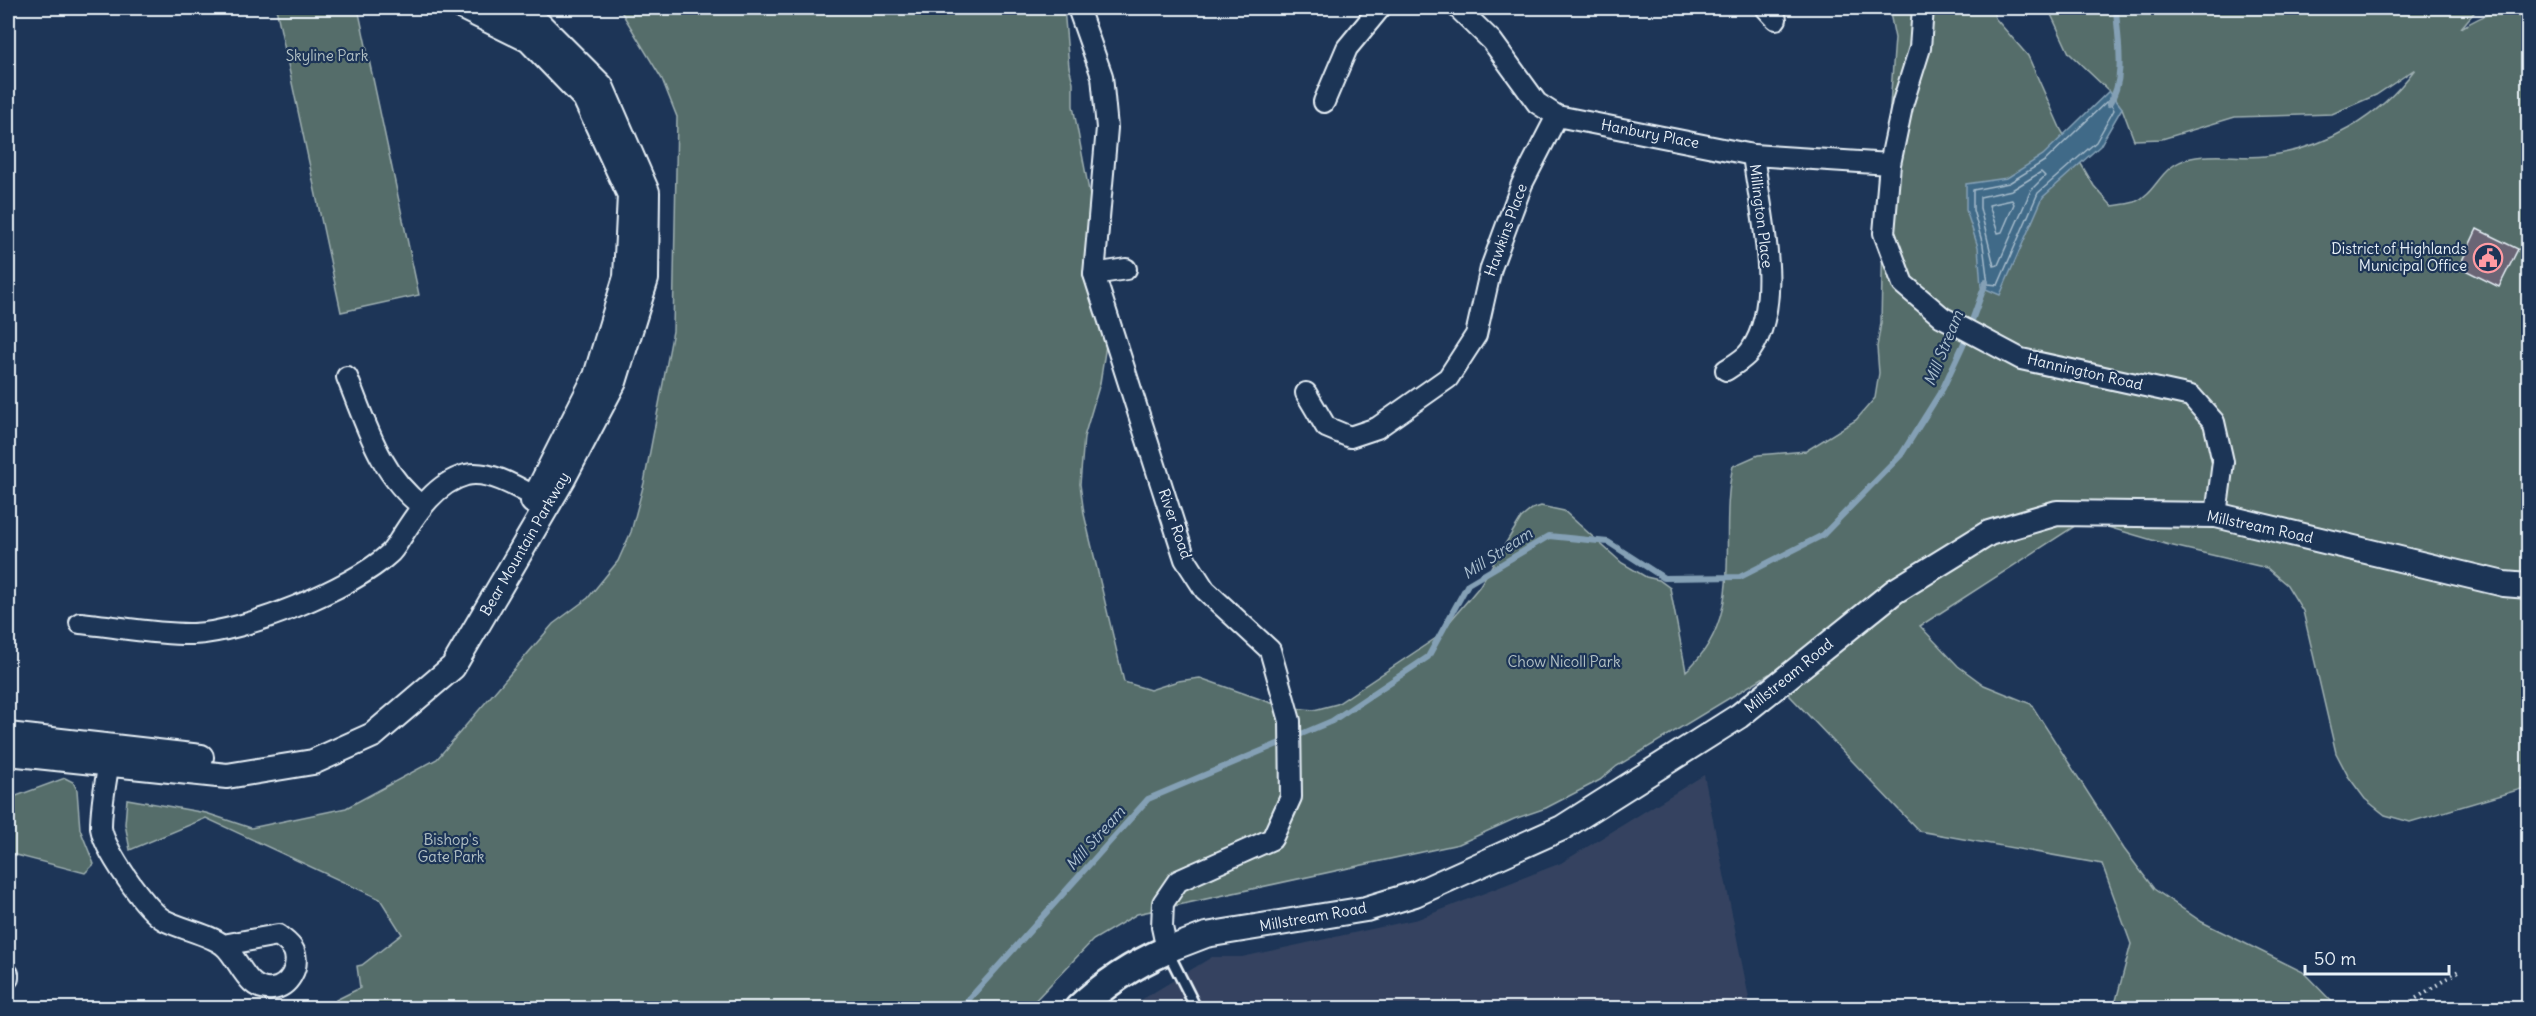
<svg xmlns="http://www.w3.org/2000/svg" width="2536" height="1016" viewBox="0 0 2536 1016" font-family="Delius,sans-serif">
	<rect width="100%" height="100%" fill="#1d3557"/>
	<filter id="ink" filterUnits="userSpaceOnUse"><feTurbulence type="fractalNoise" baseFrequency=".0167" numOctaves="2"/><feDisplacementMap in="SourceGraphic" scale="12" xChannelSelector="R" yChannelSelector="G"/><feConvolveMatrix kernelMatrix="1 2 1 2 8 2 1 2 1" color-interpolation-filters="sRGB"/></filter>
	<g filter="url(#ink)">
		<!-- built -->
		<path fill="#344360" d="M1704,775L1751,1008H1128L1212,957H1242L1418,919L1561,863Z"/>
		<!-- green -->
		<g fill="#556d6a" stroke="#9eafb1" stroke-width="1.5">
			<path d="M276,8H358L419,295L341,312Z"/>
			<path d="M619,8H1064L1069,67L1073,82V106L1099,244L1109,326L1100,383L1084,437L1080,484L1084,514L1124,682L1150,690L1178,681L1200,678L1283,707L1314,710L1337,704L1436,638L1479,587L1521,518L1532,509L1541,506L1564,511L1622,563L1646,577L1659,580L1670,588L1686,671C1748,616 1717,537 1733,466L1758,455L1806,451L1856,420L1875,398L1879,373L1877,347L1881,323L1884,186L1895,38L1889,8H1992L1995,18L2028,56L2061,130L2094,186L2112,206C2119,205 2128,204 2135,202C2159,191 2158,166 2191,158C2216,152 2241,159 2265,156C2325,149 2379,118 2415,69L2376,95L2332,114L2235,117L2162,139L2134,140L2122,108L2109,91L2069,53L2048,8H2478L2461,28C2487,13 2499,8 2528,8V197L2526,201L2528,212V787L2410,822L2385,815L2365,799L2348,776L2336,753L2303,611L2287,585L2267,568L2169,545L2084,520L1920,626L1958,666L1984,685L2031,704L2124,849L2154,889L2202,922L2303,972L2338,1008H2114L2131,944L2102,864L1919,831L1769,674L1617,766L1600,780L1546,808L1514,819L1459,844L1137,914L1093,940L1028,1008H345L336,1000L360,988L357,966L362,965L402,934L380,899L206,818L130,850L125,824L127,799L206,813L251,828L346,808L437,759L553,624L588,598L618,561L631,532L644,483L673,331L677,117L662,79Z"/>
			<path d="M65,778L73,782L77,790L80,829L94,864L85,873L8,853V799Z"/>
		</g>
		<!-- water -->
		<path fill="#416a88" stroke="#84a0b5" stroke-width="1.5" d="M2109,91L2122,108L2100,146L2043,197L2000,295L1981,287L1978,247L1966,210V184L2007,178L2043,155Z"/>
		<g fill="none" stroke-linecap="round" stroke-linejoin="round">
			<!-- shore -->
			<g stroke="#a5bbcb" stroke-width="1.5">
				<path d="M2106,102L2110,103L2114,110L2096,142L2038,193L1998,285L1988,284L1983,245L1973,210V190L2009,183L2046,160Z"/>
				<path d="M2041,172L2045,176L2031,190L1998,265L1994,266L1980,208V197L2012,190Z"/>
				<path d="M2012,200L2014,204L2002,232L1998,233L1989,205Z"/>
			</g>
			<!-- stream -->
			<g stroke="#84a0b5" stroke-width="6">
				<path d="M2109,104C2127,79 2117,36 2116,8"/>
				<path d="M961,1008L1148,799L1332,721L1428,657L1468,584L1549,536L1608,542L1664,578L1740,577L1823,535L1901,455L1943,388L1963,345L1986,282"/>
			</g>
		</g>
		<!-- building -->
		<path fill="#6a6575" stroke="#e8f1f8" stroke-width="1.5" d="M2477,229L2518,249L2499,287L2459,267Z"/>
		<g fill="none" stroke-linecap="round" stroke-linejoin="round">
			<!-- service casing -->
			<g stroke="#e8f1f8" stroke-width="14">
				<path id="service" d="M1168,952L1196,1008"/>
			</g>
			<!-- minor casing -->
			<g stroke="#e8f1f8" stroke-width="24">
				<g id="minor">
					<path d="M1078,8L1102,76L1107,128L1094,274L1185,559L1205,590L1270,650L1290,721L1291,797L1272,839L1178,881L1163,903L1162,927L1167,950"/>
					<path d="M1458,8L1492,41L1537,103L1557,116L1753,155L1890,164"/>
					<path d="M1766,8L1776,19"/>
					<path d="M1923,8L1920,48L1903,102L1890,164L1884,233L1903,284L1942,317L2021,359L2191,396L2214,422L2223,462L2216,515"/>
					<path d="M1324,102L1347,48L1380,8"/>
					<path d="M1094,274L1126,269"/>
					<path d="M1726,370C1734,365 1746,358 1751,350C1785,301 1760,211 1753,155"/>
					<path d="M347,377C366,424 380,475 422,506"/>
					<path d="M1306,393L1326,427L1350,437L1377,428L1448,378L1476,335L1491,268L1522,184L1557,116"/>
					<path d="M80,623C115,626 157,635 193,634C244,632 351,589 389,554C394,550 398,542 402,536C418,511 436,483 466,475C492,469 525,492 546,503"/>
					<path d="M111,750C107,775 101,802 101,827C102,847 146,910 164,920C181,929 209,934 223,945C239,957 246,992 272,989C289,987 300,967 294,951C291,944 284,940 278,935L223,945"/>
					<path d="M8,974V978"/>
				</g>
			</g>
			<!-- tertiary casing -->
			<g stroke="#e8f1f8" stroke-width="28">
				<g id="tertiary">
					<path d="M464,8L529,40L585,98L630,195L626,277L596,376L533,501"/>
					<path d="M8,735L201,757"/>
					<path d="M8,753L227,776L313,762L373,735L453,667L563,479L614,382L646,279L647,192L601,86L540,25L505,8"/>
					<path d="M1167,950L1206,935L1366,909L1415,894L1562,828L1739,716L1895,591L1989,533L2057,513L2216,515L2504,584L2528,586"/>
				</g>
			</g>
			<!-- secondary casing -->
			<g stroke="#e8f1f8" stroke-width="32">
				<path id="secondary" d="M1079,1008C1106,982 1133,965 1167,950"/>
			</g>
			<!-- path -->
			<path stroke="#e8f1f8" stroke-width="4" stroke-dasharray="1.5 4.5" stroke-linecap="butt" d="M2401,1008L2460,970"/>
			<!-- service -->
			<use href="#service" stroke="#1d3557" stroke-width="9"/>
			<!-- minor -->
			<use href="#minor" stroke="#1d3557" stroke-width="20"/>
			<!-- tertiary -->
			<use href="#tertiary" stroke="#1d3557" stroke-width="24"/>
			<!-- secondary -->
			<use href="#secondary" stroke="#1d3557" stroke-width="27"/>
		</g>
	</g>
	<!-- icons -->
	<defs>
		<g id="civic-ring" transform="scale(1.5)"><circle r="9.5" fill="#1d3557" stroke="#ff9aa2" stroke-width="1.5"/><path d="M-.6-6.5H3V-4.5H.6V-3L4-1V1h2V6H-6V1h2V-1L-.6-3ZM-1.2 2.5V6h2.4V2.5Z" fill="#ff9aa2"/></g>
	</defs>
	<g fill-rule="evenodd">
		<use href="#civic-ring" x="2488" y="258"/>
	</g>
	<g text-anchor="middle" stroke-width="4.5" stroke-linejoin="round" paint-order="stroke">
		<!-- park labels -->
		<g font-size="15" fill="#b5c3c6" stroke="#1d3557">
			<text x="327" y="61">Skyline Park</text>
			<text x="1564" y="667">Chow Nicoll Park</text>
			<text x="451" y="845">Bishop's<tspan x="451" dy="17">Gate Park</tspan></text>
		</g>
		<!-- street labels -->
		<g font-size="15" fill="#e8f1f8" stroke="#1d3557">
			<text transform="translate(1650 134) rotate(11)" y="5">Hanbury Place</text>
			<text transform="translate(1761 216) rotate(83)" y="5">Millington Place</text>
			<text transform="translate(1506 230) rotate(-70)" y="5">Hawkins Place</text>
			<text transform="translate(2085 372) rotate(13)" y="5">Hannington Road</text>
			<text transform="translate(1175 524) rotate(71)" y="5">River Road</text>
			<text transform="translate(2260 527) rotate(12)" y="5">Millstream Road</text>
			<text transform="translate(525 544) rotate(-60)" y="5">Bear Mountain Parkway</text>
			<text transform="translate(1789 676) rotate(-39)" y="5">Millstream Road</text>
			<text transform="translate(1313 917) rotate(-10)" y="5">Millstream Road</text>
		</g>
		<!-- poi labels -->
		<g font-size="15" fill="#e8f1f8" stroke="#1d3557" text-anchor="end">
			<text x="2467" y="254">District of Highlands<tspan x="2467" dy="17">Municipal Office</tspan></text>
		</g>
		<!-- water labels -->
		<g font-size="16" font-style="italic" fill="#aec2d1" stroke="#1d3557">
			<text transform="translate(1943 348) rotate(-68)" y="6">Mill Stream</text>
			<text transform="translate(1497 553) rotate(-33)" y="6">Mill Stream</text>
			<text transform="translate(1095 838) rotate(-48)" y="6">Mill Stream</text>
		</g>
	</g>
	<!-- margin -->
	<rect width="2536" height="1016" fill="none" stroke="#1d3557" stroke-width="30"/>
	<rect x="15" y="15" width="2506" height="986" fill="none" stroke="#e8f1f8" stroke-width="2" filter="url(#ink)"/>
	<!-- scale -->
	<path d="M2305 965v9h144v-9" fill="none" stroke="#e8f1f8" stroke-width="3"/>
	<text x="2314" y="965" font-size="18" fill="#e8f1f8" stroke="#1d3557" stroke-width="4.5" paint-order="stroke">50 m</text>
</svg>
